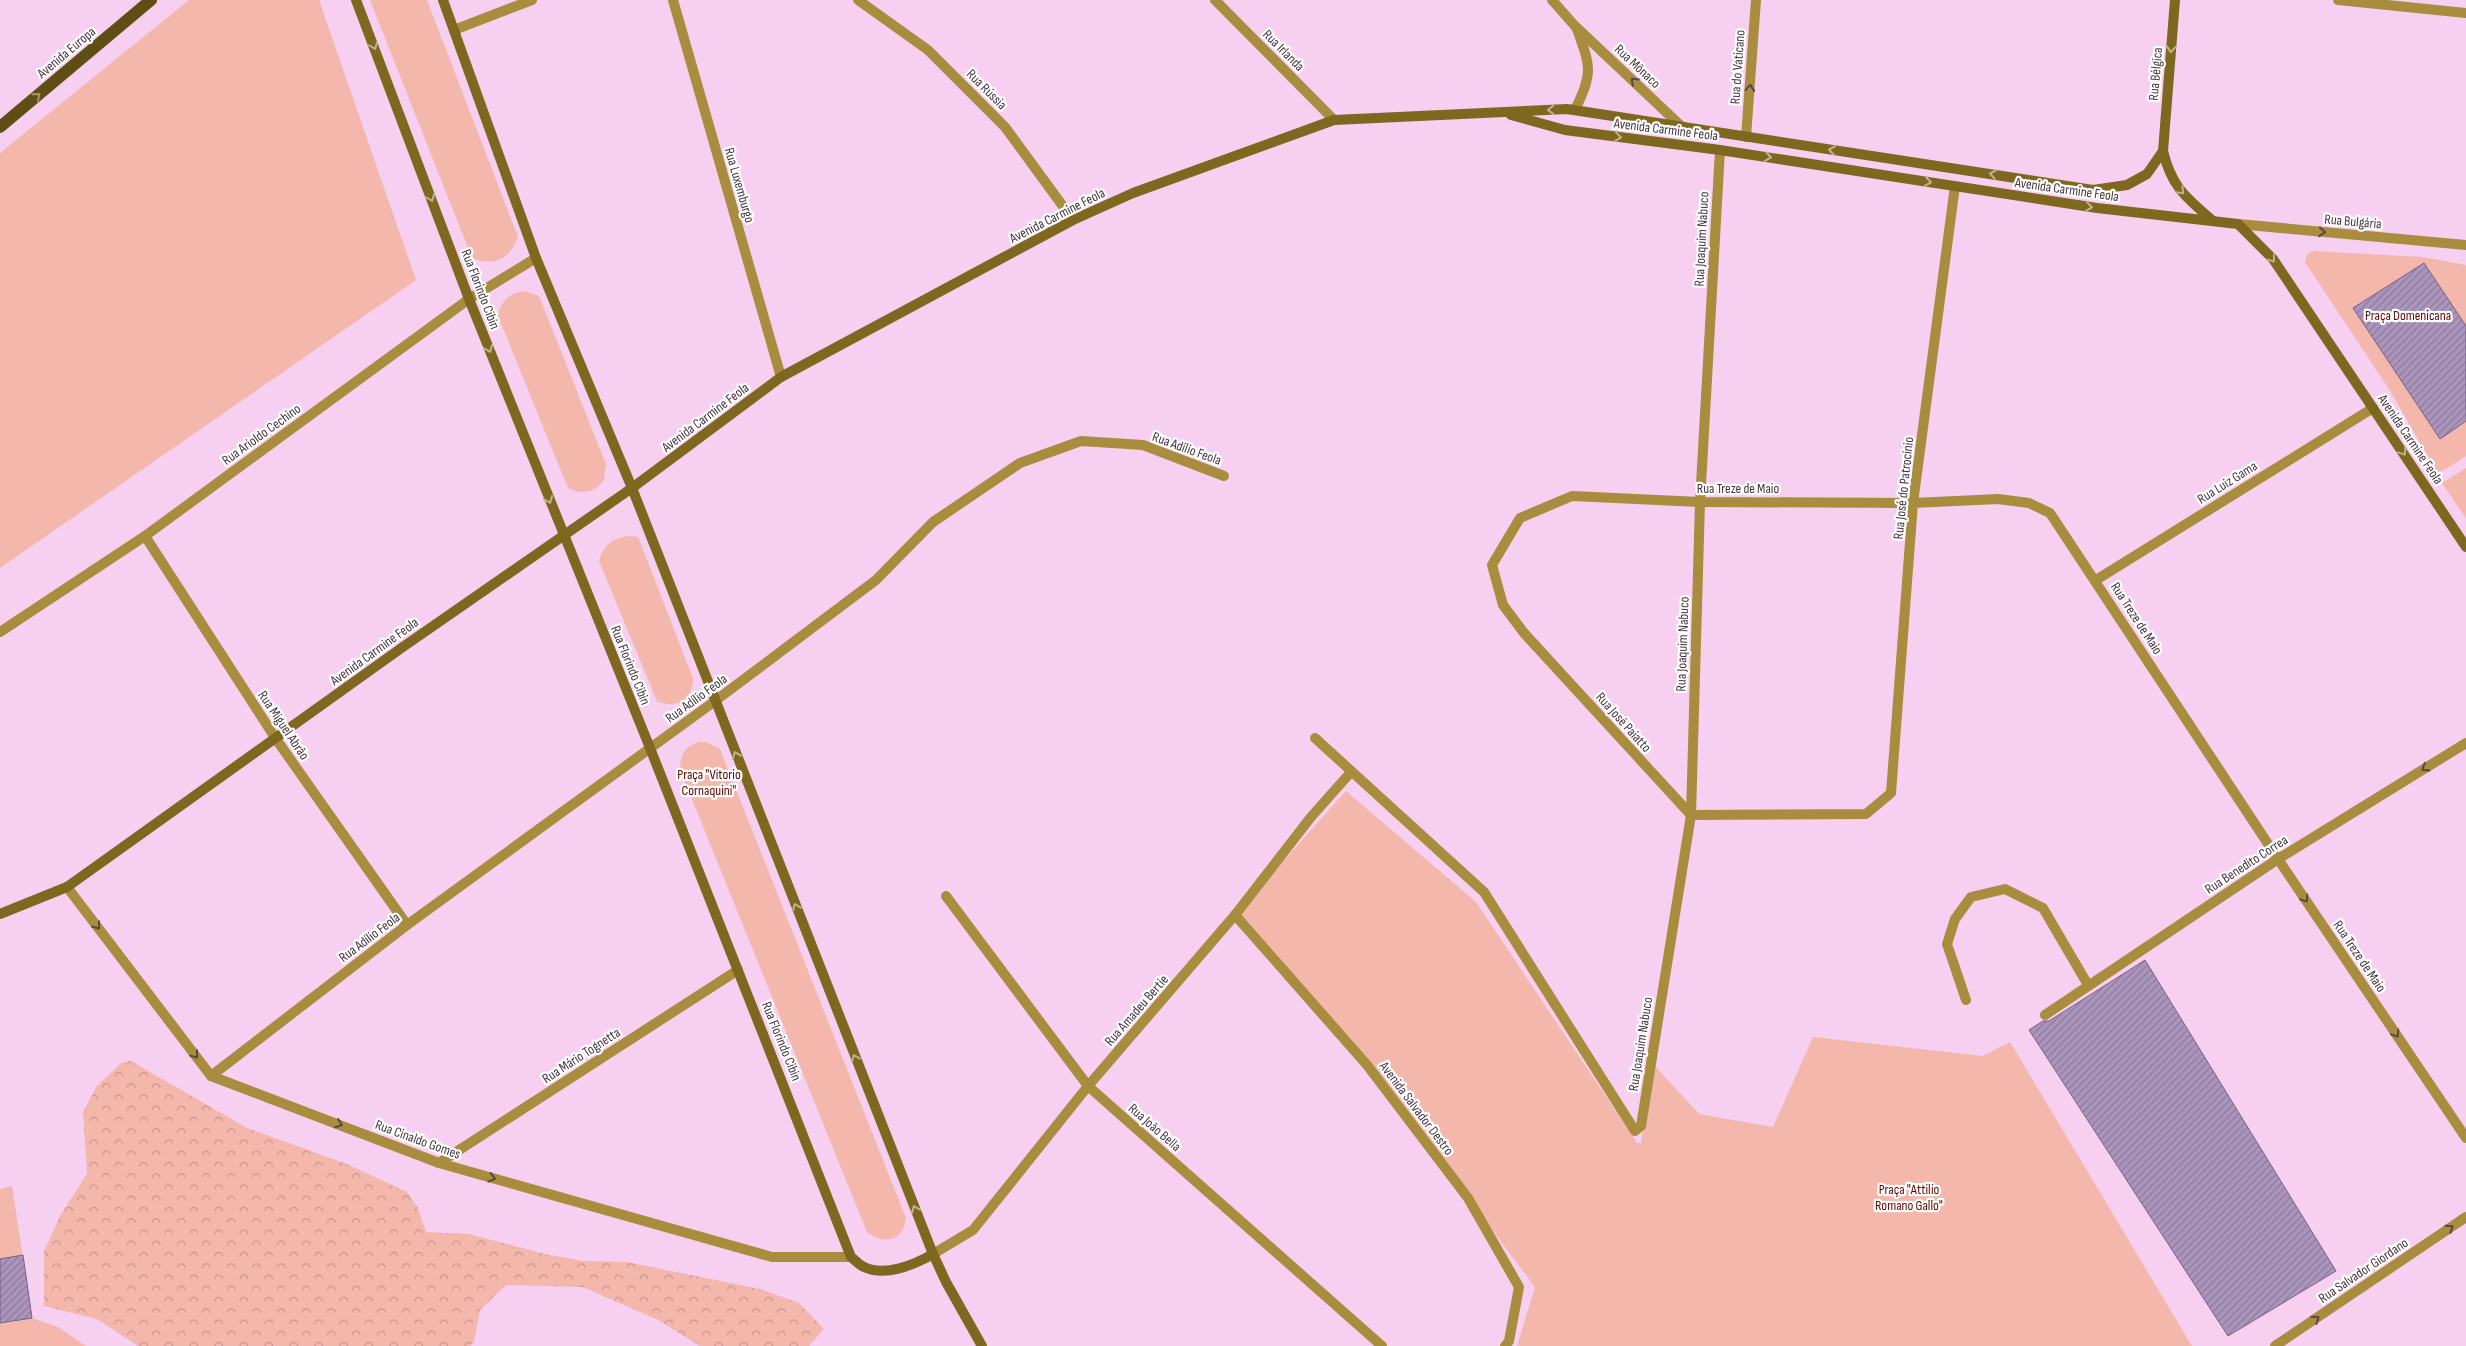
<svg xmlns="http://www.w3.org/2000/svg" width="2466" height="1346" viewBox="0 0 2466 1346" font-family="'Sofia Sans Condensed',sans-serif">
	<defs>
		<pattern id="forest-crowns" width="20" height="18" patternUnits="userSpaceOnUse" patternTransform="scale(1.25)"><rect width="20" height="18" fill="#f3b7ac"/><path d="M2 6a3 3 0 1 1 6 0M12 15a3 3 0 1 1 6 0" fill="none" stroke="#c7968e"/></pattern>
		<pattern id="building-hatch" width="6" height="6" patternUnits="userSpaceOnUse" patternTransform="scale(1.25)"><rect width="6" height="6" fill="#ac95bd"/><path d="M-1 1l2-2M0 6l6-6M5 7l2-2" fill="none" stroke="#8e7a9b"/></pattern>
	</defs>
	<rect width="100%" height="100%" fill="#f7cff1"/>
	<!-- green -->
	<g fill="#f3b7ac">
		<path d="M189,0H319L416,280L0,568V153Z"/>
		<path d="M370,0H427L518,237C510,259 494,267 472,258Z"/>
		<path d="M2314,251L2423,257L2466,265V456L2438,474L2389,389L2305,262L2307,254Z"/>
		<path d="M524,291L539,296L606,464L604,480C594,493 583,495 568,488L498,316C501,301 509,293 524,291Z"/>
		<path d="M2466,468V518L2442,483Z"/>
		<path d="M629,536L638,537L693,678C693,700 676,710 657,701L599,561C603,545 613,538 629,536Z"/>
		<path d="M698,742H706L720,749L906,1218C904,1240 884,1246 867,1232L681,772C678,757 684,747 698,742Z"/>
		<path d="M1346,791L1476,902L1637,1143H1641L1653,1064L1699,1114L1773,1127L1813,1037L1983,1056L2010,1042L2192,1346H1517L1535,1287L1405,1114L1235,915Z"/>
		<path d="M12,1186L32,1318L58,1327L86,1346H0V1189Z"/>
	</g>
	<!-- forest -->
	<path fill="url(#forest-crowns)" d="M131,1061L247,1128L347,1164L407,1192L418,1208L426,1232L469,1234L545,1254L583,1261L627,1262L760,1289L799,1303L824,1329L809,1346H700L658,1320L583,1287L506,1285L480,1310L474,1342L470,1346H138L97,1319L44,1306V1251L61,1214L87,1174L83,1112L97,1086L121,1063Z"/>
	<!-- building -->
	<g fill="url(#building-hatch)" stroke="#776186">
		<path d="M2424,263L2466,326V421L2440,439L2353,308Z"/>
		<path d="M2145,960L2336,1271L2228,1336L2029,1030L2043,1021H2049Z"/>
		<path d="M23,1255L32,1318L0,1323V1259Z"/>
	</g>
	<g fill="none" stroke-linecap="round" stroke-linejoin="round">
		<!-- service -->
		<path stroke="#a78d3d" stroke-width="10" d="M1966,1000L1947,944L1955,919L1971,897L2005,889L2043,908L2088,985"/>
		<!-- minor -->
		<g stroke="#a78d3d" stroke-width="10">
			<path d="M673,0L781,377"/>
			<path d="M858,0L928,50L1005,127L1073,220"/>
			<path d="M1215,0L1334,120"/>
			<path d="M1552,0L1575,26L1682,127"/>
			<path d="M2338,0L2466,13"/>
			<path d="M454,30L532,0"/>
			<path d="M1575,110C1593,72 1591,68 1577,29"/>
			<path d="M1746,137L1756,0"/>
			<path d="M1955,186L1913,503L1891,793L1866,814L1691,815L1524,633L1503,605L1492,565L1520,518L1572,496L1700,502L1913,503L1998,499L2029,503L2050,513L2278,859L2466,1138"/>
			<path d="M2238,224L2466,245"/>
			<path d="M145,536L276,739L407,925"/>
			<path d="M2096,580L2373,408"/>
			<path d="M0,632L145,536L469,299L536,258"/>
			<path d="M1315,738L1484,892L1635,1131L1641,1126L1691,815L1700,502L1720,150"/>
			<path d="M67,887L211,1076L439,1163L772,1257H851"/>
			<path d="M946,896L1088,1086L1382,1346"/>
			<path d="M1235,915L1367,1065L1468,1198L1519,1287L1509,1341L1505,1346"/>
			<path d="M2045,1015L2278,859L2466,743"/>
			<path d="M211,1076L407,925L715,701L876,580L933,522L1020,463L1081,441L1143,445L1224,476"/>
			<path d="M439,1163L738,970"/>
			<path d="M933,1254L973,1230L1088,1086L1235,915L1311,817L1351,772"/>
			<path d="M2275,1346L2466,1217"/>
		</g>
		<!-- secondary -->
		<g stroke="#7e671e" stroke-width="10">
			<path d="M356,0L469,299L650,748L851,1257C855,1260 859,1265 864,1267C885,1277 914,1265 933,1254"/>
			<path d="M443,0L536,258L632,488L933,1254L946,1282L982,1346"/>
			<path d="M2175,0L2163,151C2172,188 2186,197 2213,221"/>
			<path d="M1511,115L1565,130L1720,150L2097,208L2238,224L2273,259L2466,547"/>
			<path d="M0,914L67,887L400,649L632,488L781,377L1073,220L1133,193L1334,120L1567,109L2093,190L2127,185L2147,174L2163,151"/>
		</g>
		<!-- primary -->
		<path stroke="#604d13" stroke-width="12" d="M0,127L151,0"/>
	</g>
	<!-- one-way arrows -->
	<defs><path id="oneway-chevron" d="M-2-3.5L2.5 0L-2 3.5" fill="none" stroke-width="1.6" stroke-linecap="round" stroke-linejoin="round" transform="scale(1.25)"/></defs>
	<g stroke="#beb38e">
		<use href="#oneway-chevron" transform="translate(374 46) rotate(69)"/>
		<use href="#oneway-chevron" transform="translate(2171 49) rotate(95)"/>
		<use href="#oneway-chevron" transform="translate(1551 110) rotate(177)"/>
		<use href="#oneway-chevron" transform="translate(1618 137) rotate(7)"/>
		<use href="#oneway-chevron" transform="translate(1832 150) rotate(-171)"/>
		<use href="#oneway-chevron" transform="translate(1768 157) rotate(9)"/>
		<use href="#oneway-chevron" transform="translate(1993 174) rotate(-171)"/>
		<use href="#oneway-chevron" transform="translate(1928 182) rotate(9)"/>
		<use href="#oneway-chevron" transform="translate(2181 191) rotate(46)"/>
		<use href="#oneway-chevron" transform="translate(431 198) rotate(69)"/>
		<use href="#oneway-chevron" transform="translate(2089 207) rotate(8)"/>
		<use href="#oneway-chevron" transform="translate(2272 259) rotate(53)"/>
		<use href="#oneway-chevron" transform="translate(489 349) rotate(68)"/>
		<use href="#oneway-chevron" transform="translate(2403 452) rotate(56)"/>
		<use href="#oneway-chevron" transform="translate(549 500) rotate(68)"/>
		<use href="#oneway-chevron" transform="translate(736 755) rotate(-112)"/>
		<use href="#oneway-chevron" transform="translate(796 907) rotate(-112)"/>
		<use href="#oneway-chevron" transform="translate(855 1058) rotate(-112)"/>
		<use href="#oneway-chevron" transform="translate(915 1209) rotate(-112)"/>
	</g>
	<g stroke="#594742">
		<use href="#oneway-chevron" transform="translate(1634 81) rotate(-137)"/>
		<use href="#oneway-chevron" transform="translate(1750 88) rotate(-85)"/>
		<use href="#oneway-chevron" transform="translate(2322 232) rotate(5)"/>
		<use href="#oneway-chevron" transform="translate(2425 768) rotate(148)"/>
		<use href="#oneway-chevron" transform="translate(2305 899) rotate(56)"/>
		<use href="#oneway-chevron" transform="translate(97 926) rotate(53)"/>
		<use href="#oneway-chevron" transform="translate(2396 1034) rotate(56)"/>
		<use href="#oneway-chevron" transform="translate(195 1055) rotate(53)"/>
		<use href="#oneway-chevron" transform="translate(339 1124) rotate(21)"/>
		<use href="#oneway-chevron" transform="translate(492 1178) rotate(16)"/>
		<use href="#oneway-chevron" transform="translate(2450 1228) rotate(-34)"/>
		<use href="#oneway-chevron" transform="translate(2316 1319) rotate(-34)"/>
	</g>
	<use stroke="#a09471" href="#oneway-chevron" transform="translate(37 96) rotate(-40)"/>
	<g text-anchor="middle" stroke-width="4.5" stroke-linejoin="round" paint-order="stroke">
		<!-- street labels -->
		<g font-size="14" fill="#463643" stroke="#fff">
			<text transform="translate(1284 50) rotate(45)" y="5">Rua Irlanda</text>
			<text transform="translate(66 52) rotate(-40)" y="5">Avenida Europa</text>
			<text transform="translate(1638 66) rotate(43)" y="5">Rua Mônaco</text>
			<text transform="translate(1737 67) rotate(-86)" y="5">Rua do Vaticano</text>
			<text transform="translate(2155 74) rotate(-85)" y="5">Rua Bélgica</text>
			<text transform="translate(987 89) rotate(45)" y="5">Rua Rússia</text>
			<text transform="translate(1666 129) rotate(7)" y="5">Avenida Carmine Feola</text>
			<text transform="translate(740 185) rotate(74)" y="5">Rua Luxemburgo</text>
			<text transform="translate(2067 189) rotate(8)" y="5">Avenida Carmine Feola</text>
			<text transform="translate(1057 215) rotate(-27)" y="5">Avenida Carmine Feola</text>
			<text transform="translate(2353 221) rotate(5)" y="5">Rua Bulgária</text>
			<text transform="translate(1701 239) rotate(-87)" y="5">Rua Joaquim Nabuco</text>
			<text transform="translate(481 289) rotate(69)" y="5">Rua Florindo Cibin</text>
			<text transform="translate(705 417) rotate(-37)" y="5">Avenida Carmine Feola</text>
			<text transform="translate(261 434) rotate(-36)" y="5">Rua Arioldo Cechino</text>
			<text transform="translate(2411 439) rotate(56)" y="5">Avenida Carmine Feola</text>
			<text transform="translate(1187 448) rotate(20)" y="5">Rua Adílio Feola</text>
			<text transform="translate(2227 482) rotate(-32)" y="5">Rua Luiz Gama</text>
			<text x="1738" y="493">Rua Treze de Maio</text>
			<text transform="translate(1903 488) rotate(-84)" y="5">Rua José do Patrocínio</text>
			<text transform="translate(2137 618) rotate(57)" y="5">Rua Treze de Maio</text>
			<text transform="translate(1682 644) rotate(-88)" y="5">Rua Joaquim Nabuco</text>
			<text transform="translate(374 651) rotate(-36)" y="5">Avenida Carmine Feola</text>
			<text transform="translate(631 665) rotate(68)" y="5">Rua Florindo Cibin</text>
			<text transform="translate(696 698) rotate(-36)" y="5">Rua Adílio Feola</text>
			<text transform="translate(1624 722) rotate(48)" y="5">Rua José Paiatto</text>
			<text transform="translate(284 725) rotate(56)" y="5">Rua Miguel Abrão</text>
			<text transform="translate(2246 864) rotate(-33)" y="5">Rua Benedito Correa</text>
			<text transform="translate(369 937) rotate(-37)" y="5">Rua Adílio Feola</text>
			<text transform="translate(2360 956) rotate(56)" y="5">Rua Treze de Maio</text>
			<text transform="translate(1136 1010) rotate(-49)" y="5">Rua Amadeu Bertie</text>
			<text transform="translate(782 1041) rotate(68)" y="5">Rua Florindo Cibin</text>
			<text transform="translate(1640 1044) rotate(-81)" y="5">Rua Joaquim Nabuco</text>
			<text transform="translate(581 1055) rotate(-33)" y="5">Rua Mário Tognetta</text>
			<text transform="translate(1417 1108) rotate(53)" y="5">Avenida Salvador Destro</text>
			<text transform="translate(1155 1127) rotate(41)" y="5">Rua João Bella</text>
			<text transform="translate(418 1139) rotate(20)" y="5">Rua Cinaldo Gomes</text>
			<text transform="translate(2363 1270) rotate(-34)" y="5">Rua Salvador Giordano</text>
		</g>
		<!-- park labels -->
		<g font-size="14" fill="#5f0801" stroke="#fff">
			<text x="2408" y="320">Praça Domenicana</text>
			<text x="709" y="779">Praça "Vitorio<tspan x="709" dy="16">Cornaquini"</tspan></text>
			<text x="1909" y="1194">Praça "Attilio<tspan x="1909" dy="16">Romano Gallo"</tspan></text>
		</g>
	</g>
</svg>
